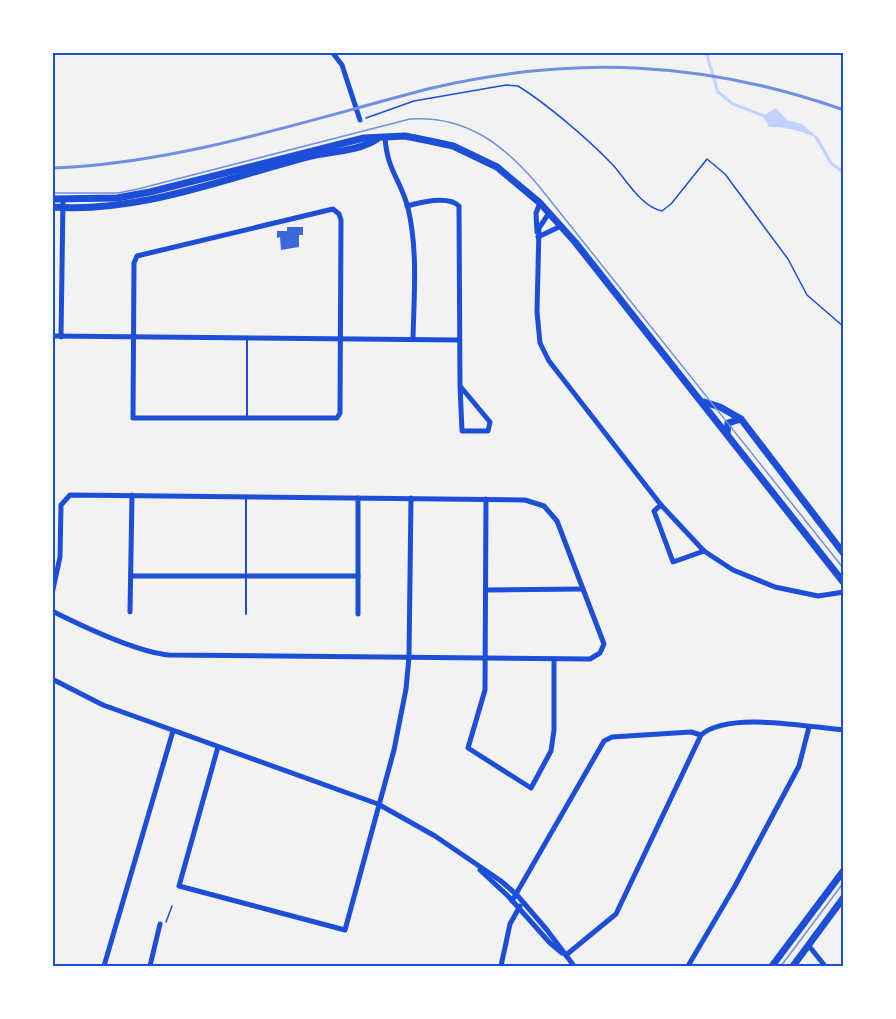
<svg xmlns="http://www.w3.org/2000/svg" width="896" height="1019" viewBox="0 0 896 1019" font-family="'Roboto Condensed',sans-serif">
	<rect width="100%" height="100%" fill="#f2f2f2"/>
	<!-- water -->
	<path fill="#bfd3fe" d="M776,108L787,120L802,124L818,138C803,132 787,126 769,127L763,116Z"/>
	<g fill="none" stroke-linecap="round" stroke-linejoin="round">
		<!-- stream -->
		<g stroke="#bfd3fe" stroke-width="3">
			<path d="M706,52L718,92L733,104L767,117"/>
			<path d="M816,137L831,163L844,173"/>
		</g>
	</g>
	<!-- building -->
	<path fill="#3d67dc" d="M287,227H303V235H299V247L281,250L280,237L277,238V231H287Z"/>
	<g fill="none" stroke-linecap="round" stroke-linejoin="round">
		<!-- path -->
		<g stroke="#1d4ed8" stroke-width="1.5">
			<path d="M366,118L414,101L506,85L518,86C547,104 588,139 612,164C626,179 641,207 662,211L671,204L707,159L725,174L788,259L807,295L844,327"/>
			<path d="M166,922L172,906"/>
		</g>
		<!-- service -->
		<g stroke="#1d4ed8" stroke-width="2">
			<path d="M247,416V338"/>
			<path d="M246,614V496"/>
		</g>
		<!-- minor -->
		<g stroke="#1d4ed8" stroke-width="5">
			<path d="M332,52L342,65L360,120"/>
			<path d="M385,137C387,171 401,180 408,208C418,250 414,296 413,339"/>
			<path d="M407,206C421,202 448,195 459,206L460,386L490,422L488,431H462L460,386"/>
			<path d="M333,209L339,214L341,220L340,413L337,418H133L134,263L137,256Z"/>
			<path d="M549,213L539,228L537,312L540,343L549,361L661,505L704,551L733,570L775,587L818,596L844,592"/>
			<path d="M537,232L536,213L540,203"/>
			<path d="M538,237L561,226"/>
			<path d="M52,336L459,340"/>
			<path d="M61,337L63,199"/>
			<path d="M358,498V614"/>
			<path d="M486,499L485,690L468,748L531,788L551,751L554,730V659"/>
			<path d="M661,505L654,511L673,562L704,551"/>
			<path d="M131,576H358"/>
			<path d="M486,590L583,589"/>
			<path d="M52,594L60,557L61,505L70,495L525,500L544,506L557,521L604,644L600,653L590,659L169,655C137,652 82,626 52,611"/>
			<path d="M130,612L132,495"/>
			<path d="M52,679L103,705L378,804L435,836L501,881L517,895L547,930L574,966"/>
			<path d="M218,747L179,886L345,930L394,750L406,689L409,657L411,498"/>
			<path d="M480,870L509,897L550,943L562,953"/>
			<path d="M512,901L604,741L612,737L691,732L701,735"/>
			<path d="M809,946L825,966"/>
			<path d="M566,955L616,914L701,735C728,711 808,727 844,730"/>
			<path d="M104,966L173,731"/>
			<path d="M150,966L160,924"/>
			<path d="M501,966L510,924L520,906"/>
			<path d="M688,966L735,886L799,766L809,727"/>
		</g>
		<!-- secondary -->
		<g stroke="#1d4ed8" stroke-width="7">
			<path d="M52,199L117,198L150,192L364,138L405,136L430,141L453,146L497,167L540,203L575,242L844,583"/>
			<path d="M52,207C140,213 223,179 307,157C330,151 357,152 377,139"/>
			<path d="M704,402L720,407L741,419L844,554"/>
			<path d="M727,434L728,423L741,419"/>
			<path d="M772,966L844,870"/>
			<path d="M793,966L844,897"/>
		</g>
		<!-- tram -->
		<g stroke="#7290e2" stroke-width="1.5">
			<path d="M52,193H118L138,189L410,119C466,115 504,145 538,185L844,569"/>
			<path d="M781,966L844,882"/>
		</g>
		<!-- rail -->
		<path stroke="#7290e2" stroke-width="3" d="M52,168C179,164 310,119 432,88C575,55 705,61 844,110"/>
	</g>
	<!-- border -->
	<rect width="896" height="1019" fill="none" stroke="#ffffff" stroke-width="108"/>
	<rect x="54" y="54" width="788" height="911" fill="none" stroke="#1d4ed8" stroke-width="2"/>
</svg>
